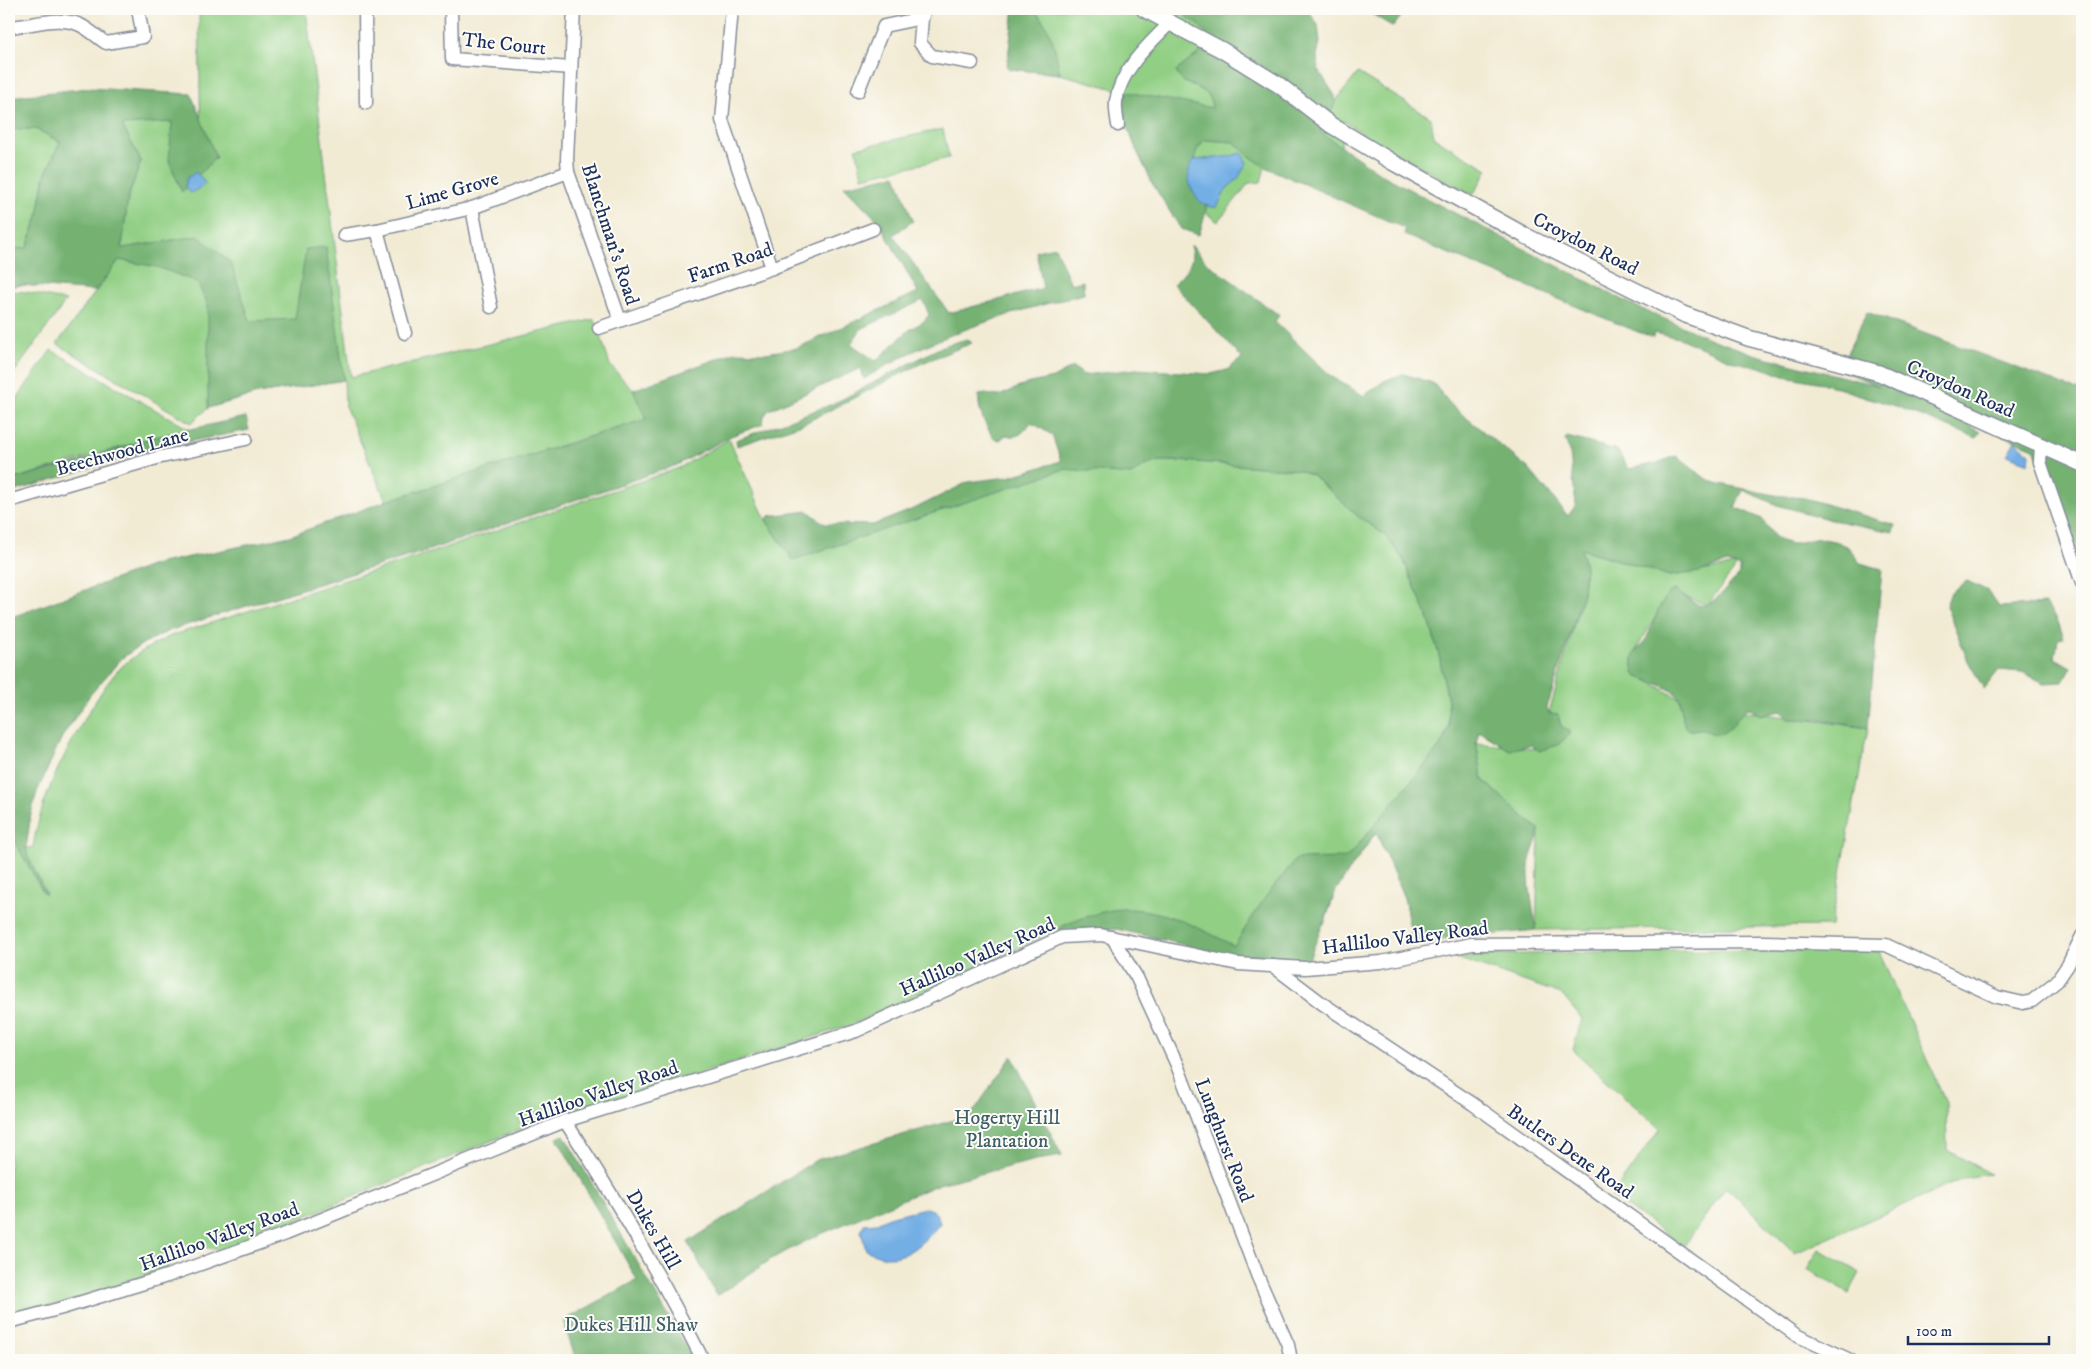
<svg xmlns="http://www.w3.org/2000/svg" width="2091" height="1369" viewBox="0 0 2091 1369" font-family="'IM FELL DW Pica',serif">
	<rect width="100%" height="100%" fill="#fdfcf7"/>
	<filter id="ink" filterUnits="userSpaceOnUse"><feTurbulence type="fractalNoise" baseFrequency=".02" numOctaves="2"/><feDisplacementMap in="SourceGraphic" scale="10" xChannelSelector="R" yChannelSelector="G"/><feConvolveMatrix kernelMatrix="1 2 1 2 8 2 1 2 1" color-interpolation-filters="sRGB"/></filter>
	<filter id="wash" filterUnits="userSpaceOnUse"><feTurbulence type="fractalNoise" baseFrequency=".0096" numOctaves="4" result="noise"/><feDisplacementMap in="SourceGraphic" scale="20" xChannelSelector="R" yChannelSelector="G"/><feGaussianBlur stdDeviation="1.12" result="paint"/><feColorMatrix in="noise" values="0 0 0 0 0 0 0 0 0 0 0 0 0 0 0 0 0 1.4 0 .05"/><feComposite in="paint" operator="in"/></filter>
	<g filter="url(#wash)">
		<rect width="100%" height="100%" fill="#f2ebd4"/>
		<!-- green -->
		<g fill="#91cf84" stroke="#567f71">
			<path d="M199,9H306L351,377L595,319L610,365L633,390L646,419L386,501L345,406L344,380L257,394L208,408L191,423L57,344L119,260L128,198L141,161L122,125L172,121L201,168Z"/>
			<path d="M1014,9H1215L1334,103L1358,73L1431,118L1434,138L1488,169L1473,195L1373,141L1344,121L1341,146L1310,135L1266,128L1265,167L1261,182L1249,183L1218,222L1202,210L1181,229C1160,195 1117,132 1126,92L1060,74L1009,69L1007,67Z"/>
			<path d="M9,129H36L60,142L45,175L38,216L27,248L9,249Z"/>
			<path d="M943,129L949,158L862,177L856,148Z"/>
			<path d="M9,291L27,292L66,301L9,380Z"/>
			<path d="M51,350L189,429C128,443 69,464 9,480V410Z"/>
			<path d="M729,439L766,520L793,560L1064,468L1131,475L1144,466L1159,461H1184L1299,470L1312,475L1359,517L1385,535L1403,559L1429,620L1439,655L1448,701L1449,726L1441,745L1376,832L1336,890L1324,925L1240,958L1117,929L1049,930L1038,939L854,1024L646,1091L557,1114L220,1251C208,1248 192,1242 181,1252C175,1258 172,1264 165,1270L64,1303L9,1315V837L14,840L20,850L33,847C41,797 64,753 90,710C101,693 111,675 127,662C141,651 156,643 173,635L427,554L679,468Z"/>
			<path d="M1581,549L1670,576L1738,565L1707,605L1671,591L1637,648L1634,673L1680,699L1742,711L1868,728L1831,926L1536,930L1539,830L1483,780L1476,743L1534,749L1569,735L1549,713L1583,593L1585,567Z"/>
			<path d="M1673,950L1879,951L1946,1103L1947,1150L1990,1174L1965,1178L1795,1253L1726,1187L1684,1246L1611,1196L1660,1129L1573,1050L1582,1019L1561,994L1451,956Z"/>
			<path d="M1819,1249L1860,1273L1849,1293L1807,1269Z"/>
		</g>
		<!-- forest -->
		<g fill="#74b272" stroke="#487068" fill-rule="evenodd">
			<path d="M1014,9H1034C1052,30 1055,47 1060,74L1009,69L1007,67Z"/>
			<path d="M1192,9H1307L1318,25L1320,42L1317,57L1318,69L1335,96V104L1320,132L1381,174L1418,194L1635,306L1711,339L1757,355L1879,386L1839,369L1867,312L2082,392V571L2034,448L1944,412L1981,432L1976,438L1901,408L1822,383L1784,376L1760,367L1735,362L1679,338L1654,333L1653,337L1638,332L1404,235L1405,230L1402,227L1265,167L1248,155L1234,142L1204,140L1196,152L1195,169L1206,187V211L1199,235L1181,229L1152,183L1126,124L1123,104L1127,92L1212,108C1209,81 1182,91 1176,71L1200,52L1206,33L1197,23L1185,16Z"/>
			<path d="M1364,9H1407L1393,27Z"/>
			<path d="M88,88L191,94L216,157L182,192L169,161L172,122L122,125L141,161L128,198L122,248L198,236L231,263L250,321L295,319L306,249L326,247L344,380L257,394L208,408V305L197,282L157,267L119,260L95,291L21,285L9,287V249L27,248L38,216L45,175L60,142L36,129H9V97Z"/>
			<path d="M896,175L913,221L893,235L949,313L1043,288L1036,251L1055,247L1071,284L1083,281L1084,294C1008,313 931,336 864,379L861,368L769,410L764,416L763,424L731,436L677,465L429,550L221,614L171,630L144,643L122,658L90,695L62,737L37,792L31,814L26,848L28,857L46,894H44L14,840L9,837V618L156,564L290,536L386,501L646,419L633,390L735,352L766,353L797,348L918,292L879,222L844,186ZM923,300L929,315L923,322L909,330L876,361L851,344L861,329Z"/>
			<path d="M1191,245L1207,263L1279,315L1275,322L1331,376L1364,396L1384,381L1403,374L1433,383L1452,406L1528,468L1568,516L1576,505L1570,454L1565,440L1567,437L1617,450L1629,469L1657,463L1676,456L1705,478L1716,483L1774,495L1805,498L1895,525L1893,532L1832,520L1777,505L1743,490L1735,507L1762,519L1774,536L1784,542L1791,544L1819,538L1838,542L1848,547L1860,563L1882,569L1868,728L1820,720L1788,719L1781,711L1760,715L1749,708C1736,714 1732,735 1715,734C1711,734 1708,731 1704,729C1699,728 1694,731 1689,730C1680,722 1683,711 1680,700C1675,687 1649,682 1636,676C1633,671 1632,664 1633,658C1635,649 1642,646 1646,639C1655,622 1657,605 1671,591L1675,590C1682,595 1691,602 1700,605C1711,609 1732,582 1740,573V567L1727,563L1699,572L1670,576L1581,549L1585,567L1583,593L1547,708L1549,713L1558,714L1561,726L1569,731V735L1558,745L1540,751L1530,745L1510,750L1479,731L1476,743L1483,780L1539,830C1537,843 1530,854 1529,867C1528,888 1534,910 1536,930L1413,943L1404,898L1376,832L1336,890L1308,962L1240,958L1117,929L1061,930L1060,927C1077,920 1094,913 1112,910C1156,904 1198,927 1234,946L1264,899L1296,859L1345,858L1353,851L1441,745L1449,726L1448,701L1439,655L1429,620L1403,559L1385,535L1359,517L1312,475L1299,470L1184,461H1159L1144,466L1131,475L1065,469L793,560L766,520L769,516L808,511L825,524L873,525L916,508L968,482L1008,477L1061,461L1052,435L1031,422C1024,432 1019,439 1006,435L1000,440L994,439C986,426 977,411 979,395L985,394L999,396L1026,384L1053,378L1073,367L1084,375L1136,369L1211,374L1227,370L1242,358L1173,284C1186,272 1195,264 1191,245Z"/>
			<path d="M967,339L972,343L922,363L805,423L737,446L736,440L835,403L943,346Z"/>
			<path d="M246,417L249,430L156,448L9,493V480L78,462L154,437Z"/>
			<path d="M1967,581L1988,591L1999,607L2045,604L2057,619L2064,638L2058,639L2055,658L2071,667L2063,682L2044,683L2022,672L1999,670L1984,689L1968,661L1946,606L1951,592Z"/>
			<path d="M1012,1056L1062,1156L1036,1160L939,1184L816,1236L773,1258L717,1296L688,1242L816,1160L971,1115Z"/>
			<path d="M564,1135L681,1338L694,1360H576L563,1321L637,1280L557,1138Z"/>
		</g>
		<!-- water -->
		<g fill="#73afe5" stroke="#476fa2">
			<path d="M1242,153L1247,163L1237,180L1227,188L1217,207C1195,210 1180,174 1194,160L1226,157Z"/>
			<path d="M196,172L206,184L191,193L185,187L187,178Z"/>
			<path d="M2015,441L2030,453L2029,463L2007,455Z"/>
			<path d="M925,1208C935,1210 938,1214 940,1224C917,1248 900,1268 866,1250L861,1231L864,1224L877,1223L888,1217Z"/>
		</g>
	</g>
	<g filter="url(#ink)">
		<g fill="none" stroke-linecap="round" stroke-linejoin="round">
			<!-- minor casing -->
			<g stroke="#868d99" stroke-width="15">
				<g id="minor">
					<path d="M365,9L366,103"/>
					<path d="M451,9L452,59L571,68"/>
					<path d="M574,9L567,159L568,172L620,320"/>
					<path d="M732,9L722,120L772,268"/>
					<path d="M922,18L920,43L932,56L972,63"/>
					<path d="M9,27C33,26 57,15 80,25C89,29 98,38 106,43L143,37L138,9"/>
					<path d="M858,91L884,26L922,18L925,9"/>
					<path d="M1118,125C1117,118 1115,109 1116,101C1121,69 1149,44 1171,22"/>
					<path d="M472,208L491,307"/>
					<path d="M377,230L405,333"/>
					<path d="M344,235L377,230L472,208L568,172"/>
					<path d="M599,328L772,268L873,229"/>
					<path d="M2041,446L2040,462L2082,583"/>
					<path d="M9,501L157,458L246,439"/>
					<path d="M1112,937L1137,978L1177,1065L1258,1277L1288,1345L1291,1360"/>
					<path d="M1273,966L1323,1004L1473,1104L1796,1335L1850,1360"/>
					<path d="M565,1121C616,1198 661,1278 703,1360"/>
					<path d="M9,1322L62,1308L167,1276L285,1234L565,1121L856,1031L1062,937L1101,935L1238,964L1305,968L1381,962L1472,944L1764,942L1886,945L1997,997L2023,1003L2032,1001L2057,981L2068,965L2082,936"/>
				</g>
			</g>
			<!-- major casing -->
			<g stroke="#868d99" stroke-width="18">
				<path id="major" d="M1144,9L1222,50L1279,85L1331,125L1394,163L1526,236L1683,314L1748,338L1879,373L2082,464"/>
			</g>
			<!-- minor -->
			<use href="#minor" stroke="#fff" stroke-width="12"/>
			<!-- major -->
			<use href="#major" stroke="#fff" stroke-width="15"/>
		</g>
	</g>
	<g text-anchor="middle" stroke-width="4" stroke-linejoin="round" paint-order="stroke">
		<!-- street labels -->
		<g font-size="20" fill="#1b2f5e" stroke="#fdfcf7">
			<text transform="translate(504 43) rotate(6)" y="7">The Court</text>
			<text transform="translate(452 190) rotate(-16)" y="7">Lime Grove</text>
			<text transform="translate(611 234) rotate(72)" y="7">Blanchman's Road</text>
			<text transform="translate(1586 243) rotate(27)" y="7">Croydon Road</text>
			<text transform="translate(730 262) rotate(-19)" y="7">Farm Road</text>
			<text transform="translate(1961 388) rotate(24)" y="7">Croydon Road</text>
			<text transform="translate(122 451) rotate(-15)" y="7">Beechwood Lane</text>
			<text transform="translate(1405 937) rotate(-7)" y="7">Halliloo Valley Road</text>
			<text transform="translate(977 956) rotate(-24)" y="7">Halliloo Valley Road</text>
			<text transform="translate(598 1093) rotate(-19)" y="7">Halliloo Valley Road</text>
			<text transform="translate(1225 1140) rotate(69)" y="7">Lunghurst Road</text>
			<text transform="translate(1571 1151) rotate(35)" y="7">Butlers Dene Road</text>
			<text transform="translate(654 1229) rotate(60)" y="7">Dukes Hill</text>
			<text transform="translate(219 1236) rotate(-20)" y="7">Halliloo Valley Road</text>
		</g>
		<!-- park labels -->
		<g font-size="20" fill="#3e5f69" stroke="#fdfcf7">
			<text x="1007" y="1124">Hogerty Hill<tspan x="1007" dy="23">Plantation</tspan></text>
			<text x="631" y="1331">Dukes Hill Shaw</text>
		</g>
	</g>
	<!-- margin -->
	<rect width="2091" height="1369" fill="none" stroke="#fdfcf7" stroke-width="30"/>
	<!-- scale -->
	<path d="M1908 1336v8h141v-8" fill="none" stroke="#1b2f5e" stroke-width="2.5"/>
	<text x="1916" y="1336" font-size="15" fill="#1b2f5e" stroke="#fdfcf7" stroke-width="4" paint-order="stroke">100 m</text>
</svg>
